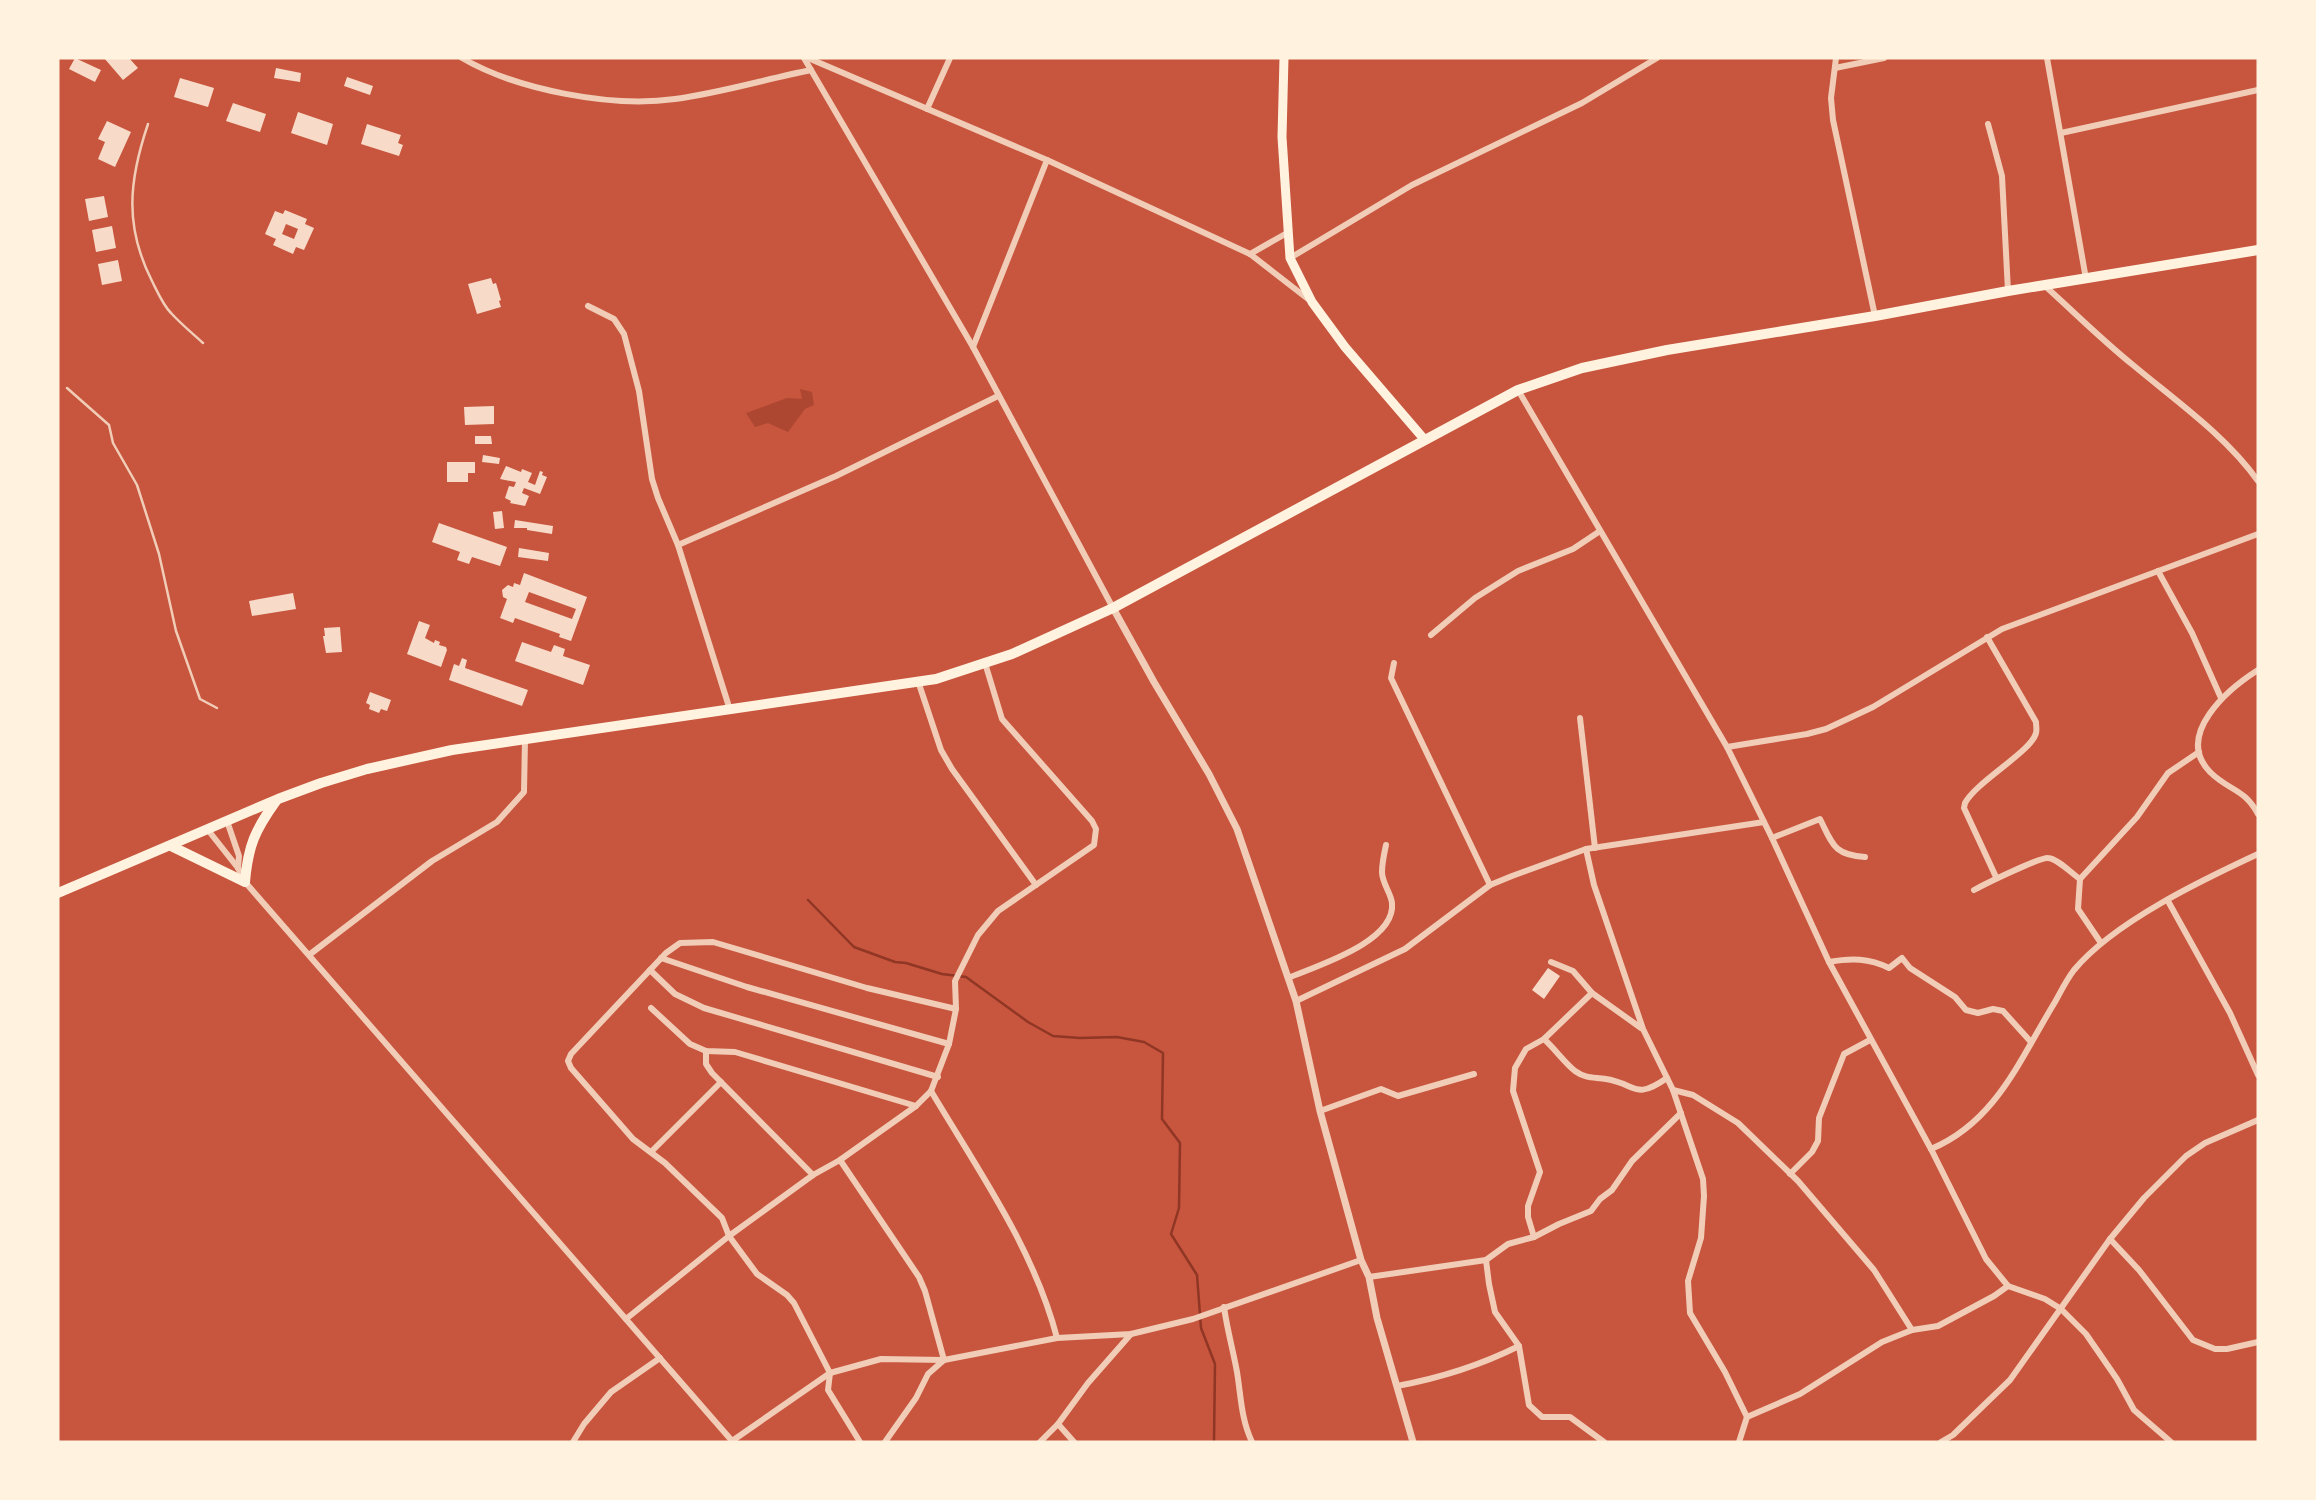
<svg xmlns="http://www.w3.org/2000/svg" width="2316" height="1500" viewBox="0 0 2316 1500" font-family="Montserrat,sans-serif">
	<rect width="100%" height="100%" fill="#c8553d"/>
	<!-- green -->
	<path fill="#ae4732" d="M800,389L812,392L814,405L805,409L788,432L768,423L755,427L746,413L787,398L802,399Z"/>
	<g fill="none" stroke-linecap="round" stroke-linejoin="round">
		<!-- stream -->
		<path stroke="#8f3625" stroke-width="2.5" d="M808,900L854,947L895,962L906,963L942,974L966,977L1028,1022L1053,1036L1080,1038L1117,1037L1144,1042L1163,1053L1162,1119L1180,1143L1179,1208L1171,1234L1197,1275L1201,1328L1215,1364L1214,1442"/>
	</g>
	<!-- building -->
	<g fill="#f7dbc8" fill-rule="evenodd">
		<path d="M75,58L101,70L95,82L69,69Z"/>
		<path d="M104,58H129L138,68L123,80Z"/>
		<path d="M276,68L301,73L300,82L274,78Z"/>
		<path d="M347,77L373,86L370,95L344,86Z"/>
		<path d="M180,78L214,88L208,107L174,97Z"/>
		<path d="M233,103L266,114L260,132L226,121Z"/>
		<path d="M298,112L333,124L327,145L291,133Z"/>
		<path d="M107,121L131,132L115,167L98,159L105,142L98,139Z"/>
		<path d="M367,124L401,135L398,143L403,145L399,156L361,144Z"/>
		<path d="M104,196L108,217L89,221L85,199Z"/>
		<path d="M285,210L307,219L305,224L314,228L304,250L296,247L293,254L273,245L276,239L265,234L275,211L283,214ZM286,224L298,229L294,239L282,234Z"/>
		<path d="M112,226L116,248L96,252L92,230Z"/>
		<path d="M118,260L122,281L102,285L98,264Z"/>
		<path d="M491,278L493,284L496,283L501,300L499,301L501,307L477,314L468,284Z"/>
		<path d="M494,406V424L465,425L464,407Z"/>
		<path d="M475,436H491L492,444H475Z"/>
		<path d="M483,455L500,458L499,464L482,462Z"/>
		<path d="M447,462H475V473H468V482H447Z"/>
		<path d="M506,466L521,472L522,469L532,473L528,482L535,485L540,471L543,472L542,475L547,477L540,494L524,488L522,493L529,496L525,506L510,503L511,501L505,498L509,486L514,487L516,482L500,479Z"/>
		<path d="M502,511L504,528L495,529L493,512Z"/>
		<path d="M515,520L553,526L552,534L527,530V528H514Z"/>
		<path d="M439,523L507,547L500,566L472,557L469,564L457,560L460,552L432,542Z"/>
		<path d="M519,548L549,553L548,561L518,557Z"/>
		<path d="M524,573L587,597L571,641L559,637L560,634L515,618L513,623L500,618L507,599L503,597L502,590L508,585L513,587L514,583L520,585ZM529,592L576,609L572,619L525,602Z"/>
		<path d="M293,593L296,609L252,616L249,601Z"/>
		<path d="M419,621L430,625L425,638L434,643L435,640L440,642L439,645L446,647L447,650L441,667L407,654Z"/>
		<path d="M340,627L342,652L326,653L323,636H325L324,628Z"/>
		<path d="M522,642L551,652L554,645L565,649L563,656L590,665L583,685L515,661Z"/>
		<path d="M462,658L467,660L465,668L528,690L522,706L449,680L454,664L459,666Z"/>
		<path d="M370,692L391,700L387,711L381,709L379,713L369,709L370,705L366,703Z"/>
		<path d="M1548,968L1560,976L1544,999L1532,990Z"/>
	</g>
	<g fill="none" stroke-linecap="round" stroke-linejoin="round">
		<!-- service -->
		<g stroke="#f1ccb7" stroke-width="2.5">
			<path d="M148,124C129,180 124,226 152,281C157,291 163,305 171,313C181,324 192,333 203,343"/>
			<path d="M67,388L109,425L113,443L137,485L159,554L176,631L200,699L217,708"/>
		</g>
		<!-- minor -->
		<g stroke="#f1ccb7" stroke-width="6">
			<path d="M462,58C517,90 612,108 675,99C720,93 766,79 811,70"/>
			<path d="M804,58L973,347L1113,608"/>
			<path d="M808,58L1047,160L1250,254L1308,299"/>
			<path d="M1836,58L1831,98L1833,120L1875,316"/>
			<path d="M2047,58L2086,279"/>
			<path d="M1835,68L1884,58"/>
			<path d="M927,109L950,58"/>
			<path d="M1988,124L2002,176L2008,291"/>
			<path d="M2061,133L2258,90"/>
			<path d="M1250,254L1287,233"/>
			<path d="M1290,258L1412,185L1582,103L1657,58"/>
			<path d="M2045,286C2074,312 2102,340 2133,365C2176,401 2225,435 2258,481"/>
			<path d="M588,306L614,319L624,334L639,391L652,479L658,498L678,545L730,710"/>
			<path d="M973,347L1047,160"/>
			<path d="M1518,390L1727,747L1772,838L1829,962L1931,1149L1986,1259L2008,1286L2045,1299L2061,1309L2086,1334L2117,1379L2134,1410L2171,1442"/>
			<path d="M678,545L836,476L998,396"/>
			<path d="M2158,571L2192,633L2221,698"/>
			<path d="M1431,635L1475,598L1518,571L1573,549L1600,531"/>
			<path d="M1987,637L2036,722C2036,726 2037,730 2036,733C2032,751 1977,781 1965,803L1964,808L1996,877"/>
			<path d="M1394,663L1391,678L1490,885"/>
			<path d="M2258,670C2228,689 2174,735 2210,772C2229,791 2244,788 2258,814"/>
			<path d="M918,681L941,750L952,769L1036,885"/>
			<path d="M1580,718L1595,848"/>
			<path d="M1727,747L1807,734L1826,729L1873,707L2002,629L2258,534"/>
			<path d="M227,821L239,856L238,868"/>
			<path d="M208,830L238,868L245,882L733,1442"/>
			<path d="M1772,838L1820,819C1833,845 1834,855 1865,857"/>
			<path d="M1586,849L1594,885L1643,1029L1673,1090L1703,1179L1704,1196L1701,1238L1688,1281L1690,1313L1725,1372L1747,1417"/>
			<path d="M1974,890C1983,885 2040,857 2048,858C2058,859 2071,873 2080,879"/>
			<path d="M2168,901L2230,1013L2258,1075"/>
			<path d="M2101,943L2078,909L2080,879L2137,817L2168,773L2199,752"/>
			<path d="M309,955L432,861L497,822L524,792L525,739"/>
			<path d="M661,958L747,987L949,1044"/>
			<path d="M1551,962L1573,971L1592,993L1641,1028"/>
			<path d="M1829,962C1851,958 1869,958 1889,968L1902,958L1910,968L1955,997L1966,1010L1978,1013L1993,1009L2003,1011L2031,1042"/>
			<path d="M650,970L675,994L704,1008L938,1077"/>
			<path d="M1288,978C1316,966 1396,942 1392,903C1391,893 1382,883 1382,872C1382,864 1384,854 1386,845"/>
			<path d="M1296,1001L1405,949L1490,885L1512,876L1586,849L1764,822"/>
			<path d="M651,1008L690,1044L706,1051L735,1052L916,1106"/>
			<path d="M1544,1039C1555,1049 1564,1062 1575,1071C1586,1079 1594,1077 1606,1079C1637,1084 1634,1101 1667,1078"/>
			<path d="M706,1051V1064L712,1073L813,1175"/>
			<path d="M1673,1090L1693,1095L1738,1123L1798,1181L1874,1270L1912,1330"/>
			<path d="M931,1091C978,1170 1034,1249 1057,1338"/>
			<path d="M1320,1111L1381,1089L1398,1096L1474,1074"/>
			<path d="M1931,1149C1996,1122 2020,1059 2055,1002C2061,991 2067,979 2074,970C2114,922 2202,880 2258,854"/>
			<path d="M651,1152L721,1082"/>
			<path d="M840,1160L919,1277L925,1291L944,1360L928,1374L916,1398L885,1442"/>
			<path d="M1790,1174L1812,1152L1818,1141L1819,1118L1844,1054L1870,1040"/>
			<path d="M1534,1237L1528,1217V1206L1540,1172L1513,1091L1515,1068L1526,1049L1544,1039L1592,993"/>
			<path d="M2110,1239L2139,1270L2193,1340L2215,1349H2227L2258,1342"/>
			<path d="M1486,1260L1489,1284L1495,1312L1519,1346L1529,1405L1542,1417H1570L1604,1442"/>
			<path d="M1369,1277L1486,1260L1508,1244L1534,1237L1559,1224L1591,1211L1600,1199L1612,1190L1632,1161L1681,1113"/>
			<path d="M1224,1307C1227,1329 1233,1350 1237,1372C1241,1396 1241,1419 1252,1442"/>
			<path d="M626,1319L729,1236L813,1175L840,1160L916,1106L931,1091L949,1044L956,1009L955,981L978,935L998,911L1094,845L1096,829L1092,821L1002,719L985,663"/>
			<path d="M1397,1386C1440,1378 1479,1366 1519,1346"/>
			<path d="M1058,1424L1074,1442"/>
			<path d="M732,1441L830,1373L881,1359L944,1360L1057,1338L1131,1334L1193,1319L1361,1260"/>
			<path d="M573,1442L584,1424L611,1392L660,1358"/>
			<path d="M860,1442L828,1390L830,1373L794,1303L787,1295L757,1274L729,1236L722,1218L665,1163L633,1139L571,1068L568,1061L571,1054L666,953L680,943L713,942L867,988L956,1009"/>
			<path d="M1040,1442L1058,1424L1088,1383L1131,1334"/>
			<path d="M1739,1442L1747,1417L1800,1394L1882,1342L1912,1330L1938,1326L1994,1296L2008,1286"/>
			<path d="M1941,1442L1953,1435L2010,1380L2110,1239L2144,1198L2186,1156L2205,1143L2258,1120"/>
		</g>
		<!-- tertiary -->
		<path stroke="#f1ccb7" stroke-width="7" d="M1113,608L1154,682L1209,774L1237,829L1296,1001L1320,1111L1361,1260L1369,1277L1377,1318L1413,1442"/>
		<!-- secondary -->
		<path stroke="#fff3e0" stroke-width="9" d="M1284,58L1282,137L1290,258L1312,302L1345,347L1424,439"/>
		<!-- trunk -->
		<g stroke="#fff3e0" stroke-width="10">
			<path d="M171,846L245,882C248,846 255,830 276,801"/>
			<path d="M58,893L278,799L321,783L367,769L452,750L936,679L1012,654L1113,608L1518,390L1582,368L1667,350L1875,316L2008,291L2258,250"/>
		</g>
	</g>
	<!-- border -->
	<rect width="2316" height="1500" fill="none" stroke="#fff3e0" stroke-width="119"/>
</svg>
